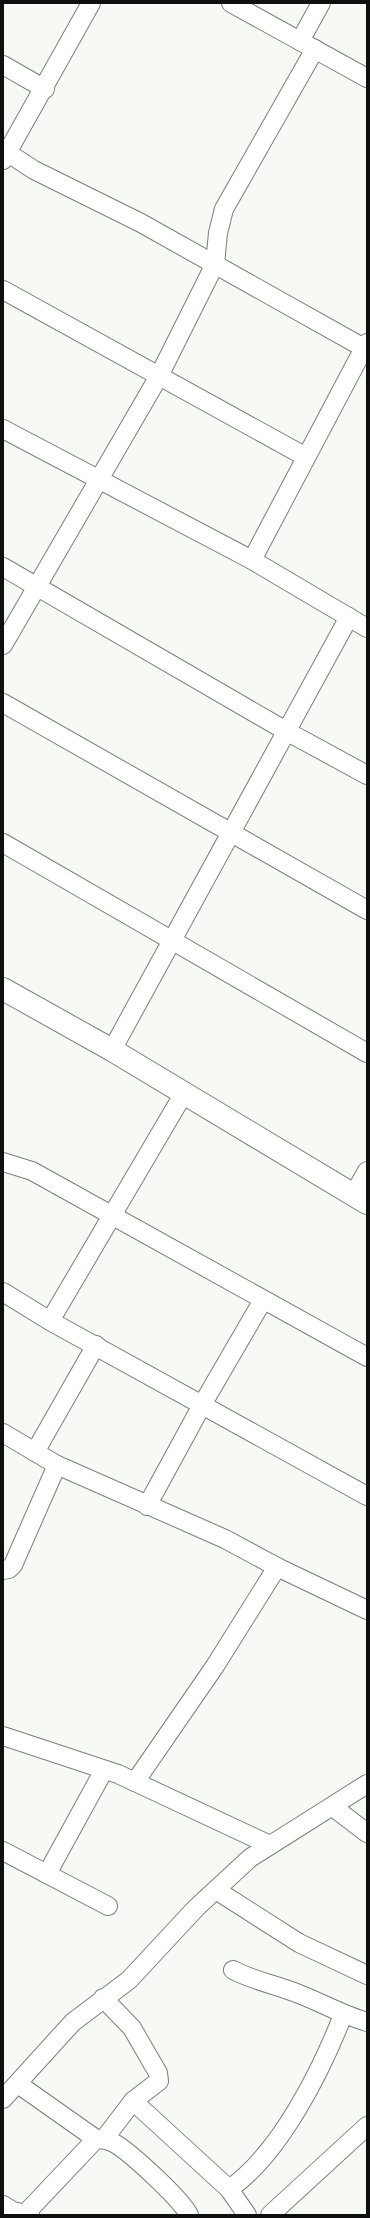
<svg xmlns="http://www.w3.org/2000/svg" width="370" height="2218" viewBox="0 0 370 2218" font-family="'Work Sans',sans-serif">
	<rect width="100%" height="100%" fill="#f7f9f4"/>
	<g fill="none" stroke-linecap="round" stroke-linejoin="round">
		<!-- street casing -->
		<g stroke="#7c7e7a" stroke-width="20">
			<g id="street">
				<path d="M231,3L367,78"/>
				<path d="M300,41L321,3"/>
				<path d="M3,65L45,89"/>
				<path d="M8,153L34,170L141,223L364,348L367,343"/>
				<path d="M3,160L91,3"/>
				<path d="M3,290L306,457"/>
				<path d="M3,429L252,560L367,628"/>
				<path d="M252,560L364,348L367,350"/>
				<path d="M3,567L286,731L367,775"/>
				<path d="M3,645L159,376L215,264L218,233L224,209L315,49"/>
				<path d="M3,703L367,910"/>
				<path d="M3,843L367,1053"/>
				<path d="M112,1050L349,617"/>
				<path d="M3,1162L32,1171L367,1357"/>
				<path d="M353,1196L367,1171"/>
				<path d="M3,1292L50,1321L367,1496"/>
				<path d="M50,1321L184,1093"/>
				<path d="M3,1433L57,1465L225,1539L277,1567L367,1610"/>
				<path d="M35,1452L96,1345"/>
				<path d="M147,1506L202,1405L263,1300"/>
				<path d="M3,1570L9,1569L13,1565L57,1465"/>
				<path d="M3,1736L118,1774L270,1845"/>
				<path d="M135,1782L215,1666L277,1567"/>
				<path d="M333,1807L367,1833"/>
				<path d="M3,1851L108,1906"/>
				<path d="M47,1874L104,1770"/>
				<path d="M216,1890L299,1943L367,1975"/>
				<path d="M233,1970C254,1981 277,1985 299,1994C322,2003 343,2015 367,2022"/>
				<path d="M103,1998L132,2028L158,2073L159,2081L133,2101L104,2139"/>
				<path d="M18,2084L96,2139C103,2139 108,2140 114,2143C130,2152 181,2199 189,2215"/>
				<path d="M3,2099L73,2022L129,1980L196,1908L250,1858L367,1784"/>
				<path d="M133,2101L229,2189"/>
				<path d="M3,2205L13,2211L30,2215"/>
				<path d="M25,2214L96,2139"/>
				<path d="M247,2215L229,2189C280,2154 321,2071 343,2015"/>
				<path d="M270,2215L367,2126"/>
			</g>
		</g>
		<!-- secondary casing -->
		<g stroke="#7c7e7a" stroke-width="24">
			<path id="secondary" d="M3,989L112,1050L367,1203"/>
		</g>
		<!-- street -->
		<use href="#street" stroke="#fff" stroke-width="18"/>
		<!-- secondary -->
		<use href="#secondary" stroke="#fff" stroke-width="22"/>
	</g>
	<!-- border -->
	<rect width="370" height="2218" fill="none" stroke="#0f0f0e" stroke-width="8"/>
</svg>
